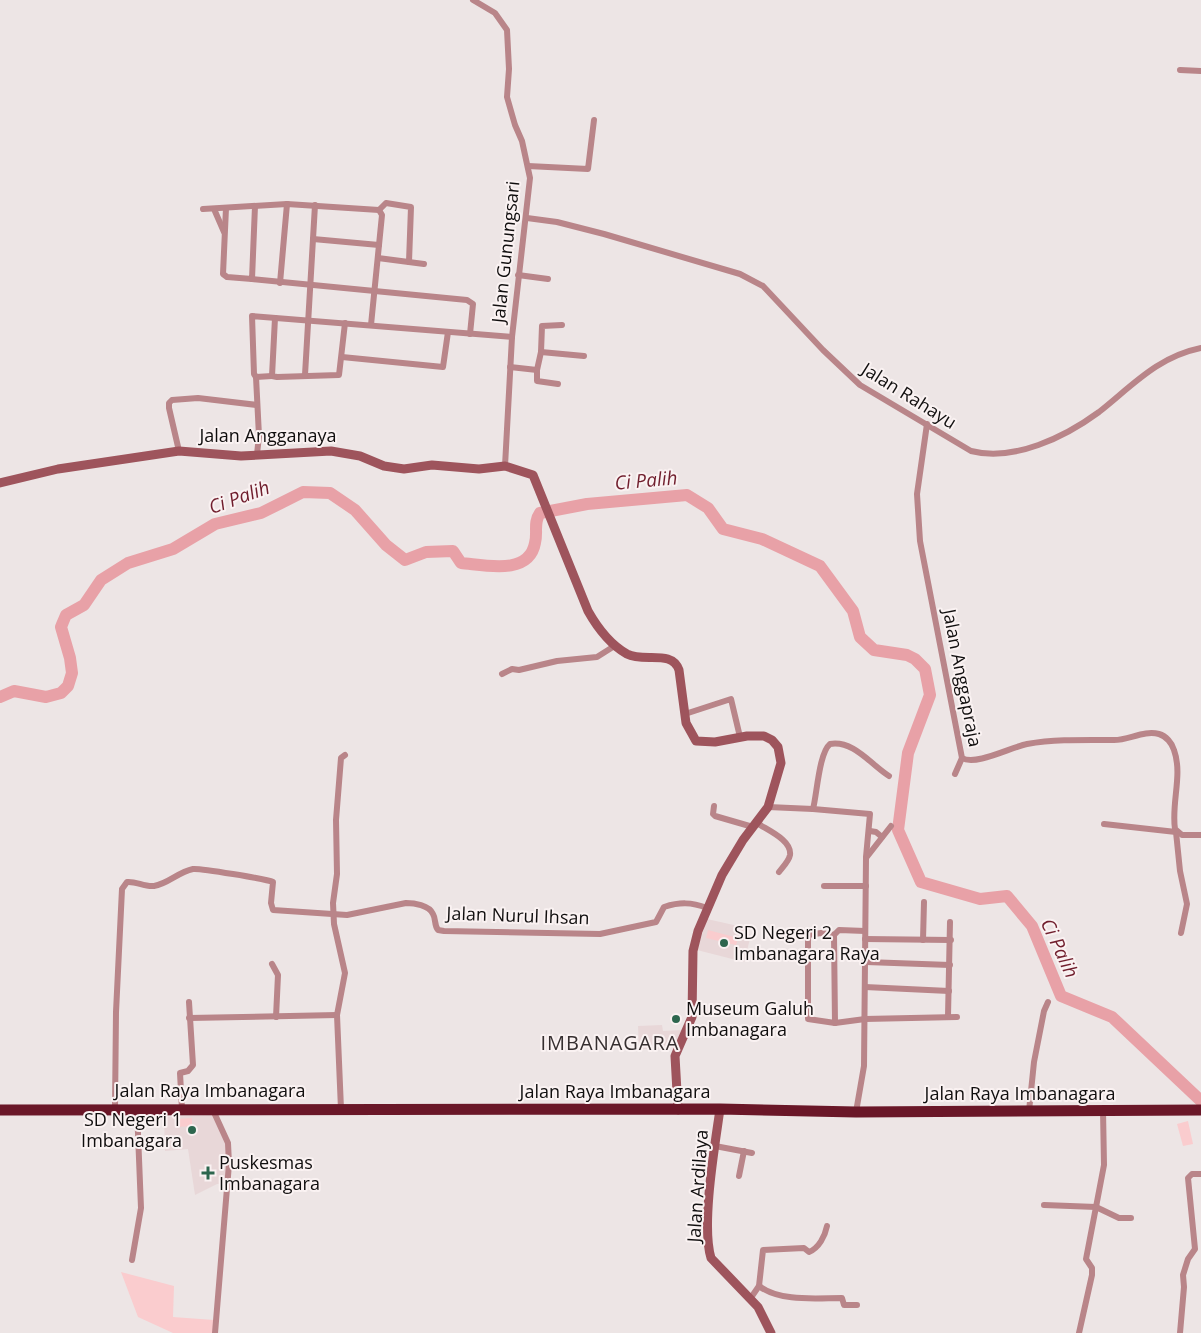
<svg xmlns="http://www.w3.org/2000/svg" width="1201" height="1333" viewBox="0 0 1201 1333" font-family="'Open Sans',sans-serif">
	<rect width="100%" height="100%" fill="#ede5e5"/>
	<!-- built -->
	<g fill="#e8d7d8">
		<path d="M707,919L747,928L746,933L751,935L744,962L697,950Z"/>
		<path d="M662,1025L663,1031L683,1030L676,1048L639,1049L638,1026Z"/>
		<path d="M213,1115L226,1143V1184H217L195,1195L188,1149L165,1151L164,1117Z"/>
	</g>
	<!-- green -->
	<g fill="#faccce">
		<path d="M708,930L738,938L736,945L706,938Z"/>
		<path d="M192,1118V1126L177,1127V1119Z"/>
		<path d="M1188,1121L1193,1144L1183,1146L1177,1124Z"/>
		<path d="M121,1272L174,1286L173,1317L214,1320L213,1333H173L138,1317Z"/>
	</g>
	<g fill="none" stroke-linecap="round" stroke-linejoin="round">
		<!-- river -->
		<path stroke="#e8a1a7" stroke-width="12" d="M0,697L14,691L46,697L61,693L68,686L72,673L70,658L61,627L63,622L66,615L84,605L101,580L128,563L173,549L215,524L261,513L303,492L330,493L355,510L386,545L405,560L426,552L453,551L461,563C485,565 529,576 535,543C538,532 533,523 540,513L587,504L687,495L708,508L723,529L762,539L820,566L853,611L860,637L874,650L907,655L915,659L925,669L930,695L908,753L898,830L921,882L980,899L1007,896L1032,926L1061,996L1112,1017L1201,1101"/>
		<!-- street -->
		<g stroke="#b98589" stroke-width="6">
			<path d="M473,0L495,13L507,30L509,69L507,97L515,125L522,141L530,178L512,337L505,466"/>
			<path d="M1180,70L1201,71"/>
			<path d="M528,166L588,169L594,120"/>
			<path d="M226,208L223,274L227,277L252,279L255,206"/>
			<path d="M203,209L287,204L379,210"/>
			<path d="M214,209L224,232"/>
			<path d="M379,210L386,203L411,207L409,262"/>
			<path d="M527,218L557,222L604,234L740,274L763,286L823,350L860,385L971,451C1014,462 1065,437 1099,412C1132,386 1157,357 1201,348"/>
			<path d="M313,239L379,245"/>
			<path d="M378,258L424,264"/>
			<path d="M518,275L548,279"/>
			<path d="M252,279L467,300L473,304L470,334"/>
			<path d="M280,283L287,204"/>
			<path d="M275,318L272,376L277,377L339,375L345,323"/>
			<path d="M371,325L382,215L379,210"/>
			<path d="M541,352L542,326L562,325"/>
			<path d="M342,357L443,367L448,332"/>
			<path d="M510,367L537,370L541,352L584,356"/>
			<path d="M537,370V381L558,384"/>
			<path d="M305,375L315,205"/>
			<path d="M272,376L256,377L254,374L252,316L512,337"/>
			<path d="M256,377L259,436L257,454"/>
			<path d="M927,424L917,494L920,541L962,758C976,766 1011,747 1027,744C1056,739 1085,740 1114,740C1129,740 1144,730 1159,734C1166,736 1172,743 1174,750C1183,775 1171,803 1175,829L1182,835H1201"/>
			<path d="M179,451L169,408V403L172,400L198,398L257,405"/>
			<path d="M502,674L512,669L519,670L557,661L597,657L616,645"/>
			<path d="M685,714L731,699L740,737"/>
			<path d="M955,774L962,758"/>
			<path d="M714,806L713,814L715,816L753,827"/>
			<path d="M768,807L813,809C817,794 819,753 830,744C854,740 871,765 889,776"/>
			<path d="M813,809L870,814L866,857"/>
			<path d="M757,823C767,830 792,840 790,855C789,861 782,868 779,872"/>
			<path d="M1104,824L1176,832L1180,871L1187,904L1181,933"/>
			<path d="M870,831L876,832L882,837"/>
			<path d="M824,886H866"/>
			<path d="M865,931L839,930L834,935L821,933L808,935V1019L835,1023L865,1019L957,1017"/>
			<path d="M834,935L835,1023"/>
			<path d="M865,939L951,940"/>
			<path d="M923,940L924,902"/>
			<path d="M866,962L950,965"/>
			<path d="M272,964L278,975L276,1017"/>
			<path d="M865,987L949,991"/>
			<path d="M948,1016L950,922"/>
			<path d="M189,1018L337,1015"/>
			<path d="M212,1108L228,1143L229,1164L215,1333"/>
			<path d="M115,1109L116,1012L122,889L127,882C136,881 144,887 154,886C168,884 178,872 193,869C199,868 267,879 273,882L271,903L273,910L347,915L406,903C414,903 429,905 433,914C436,919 434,925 438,930L444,931L600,934L656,922L664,907C680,902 691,902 707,908"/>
			<path d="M182,1109L180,1073L188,1071L193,1065L189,1002"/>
			<path d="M341,1109L337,1015L345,973L334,924L333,903L337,874L336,820L341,758L345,755"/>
			<path d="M1029,1111L1034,1062L1044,1011L1048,1002"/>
			<path d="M856,1112L864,1066L866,858L891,826"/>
			<path d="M715,1146L752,1153"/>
			<path d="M739,1176L744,1151"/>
			<path d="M1044,1205L1096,1207L1104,1165L1103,1110"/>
			<path d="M132,1260L141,1208L137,1109"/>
			<path d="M759,1286C780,1302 816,1298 842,1298L844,1305H857"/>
			<path d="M750,1299L759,1286L763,1250L804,1248L809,1252C819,1248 825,1236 827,1226"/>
			<path d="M1079,1333L1092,1275V1268L1086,1259L1096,1207L1119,1218H1131"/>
			<path d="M1180,1333L1184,1287L1183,1275L1188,1259L1195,1249L1188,1178L1192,1174H1201"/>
		</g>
		<!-- secondary -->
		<g stroke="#9e545c" stroke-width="9">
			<path d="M0,483L58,469L179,451L241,456L331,451L360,456L384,466L404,469L432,465L479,469L505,466L533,475L588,611C597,627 611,645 627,654C644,663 672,649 679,670L686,723L696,741L715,742L747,736H764L772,740L778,747L781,763L768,807L743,840L722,875L698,931L693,951L692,1017L675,1056L678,1110"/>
			<path d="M720,1109C715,1145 701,1225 711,1258L758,1307L771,1333"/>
		</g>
		<!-- highway -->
		<path stroke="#6a1728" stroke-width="11" d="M0,1110L720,1109L856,1112L1201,1110"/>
	</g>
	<!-- markers -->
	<g fill="#2d664e" stroke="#faf2f2" stroke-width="2">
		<circle cx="724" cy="943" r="5"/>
		<circle cx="676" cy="1019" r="5"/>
		<circle cx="192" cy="1130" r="5"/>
		<path d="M205.5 1165.5h5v5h5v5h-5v5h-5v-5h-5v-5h5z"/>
	</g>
	<g text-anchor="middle" stroke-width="4" stroke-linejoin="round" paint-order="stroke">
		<!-- street labels -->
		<g font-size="18" fill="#100e0e" stroke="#faf2f2">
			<text transform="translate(506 252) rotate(-84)" y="6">Jalan Gunungsari</text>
			<text transform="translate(909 396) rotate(32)" y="6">Jalan Rahayu</text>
			<text x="268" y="442">Jalan Angganaya</text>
			<text transform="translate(962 678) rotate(79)" y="6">Jalan Anggapraja</text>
			<text transform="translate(518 916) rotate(2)" y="6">Jalan Nurul Ihsan</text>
			<text x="210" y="1097">Jalan Raya Imbanagara</text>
			<text x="615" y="1098">Jalan Raya Imbanagara</text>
			<text x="1020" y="1100">Jalan Raya Imbanagara</text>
			<text transform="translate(698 1186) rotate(-86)" y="6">Jalan Ardilaya</text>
		</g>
		<!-- poi labels -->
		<g font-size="18" fill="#100e0e" stroke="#faf2f2" text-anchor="start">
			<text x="734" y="939">SD Negeri 2<tspan x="734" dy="21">Imbanagara Raya</tspan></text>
			<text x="686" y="1015">Museum Galuh<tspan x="686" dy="21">Imbanagara</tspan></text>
			<text x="182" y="1126" text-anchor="end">SD Negeri 1<tspan x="182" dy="21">Imbanagara</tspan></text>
			<text x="219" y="1169">Puskesmas<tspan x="219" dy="21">Imbanagara</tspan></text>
		</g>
		<!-- water labels -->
		<g font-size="19" font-style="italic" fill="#701e2d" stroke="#faf2f2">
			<text transform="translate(646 480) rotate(-5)" y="7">Ci Palih</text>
			<text transform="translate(239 497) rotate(-20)" y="7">Ci Palih</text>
			<text transform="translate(1060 948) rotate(65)" y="7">Ci Palih</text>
		</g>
		<!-- quarter labels -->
		<g font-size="20" letter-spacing="1" fill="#362f30" stroke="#faf2f2">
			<text x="610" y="1050">IMBANAGARA</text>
		</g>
	</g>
</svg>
